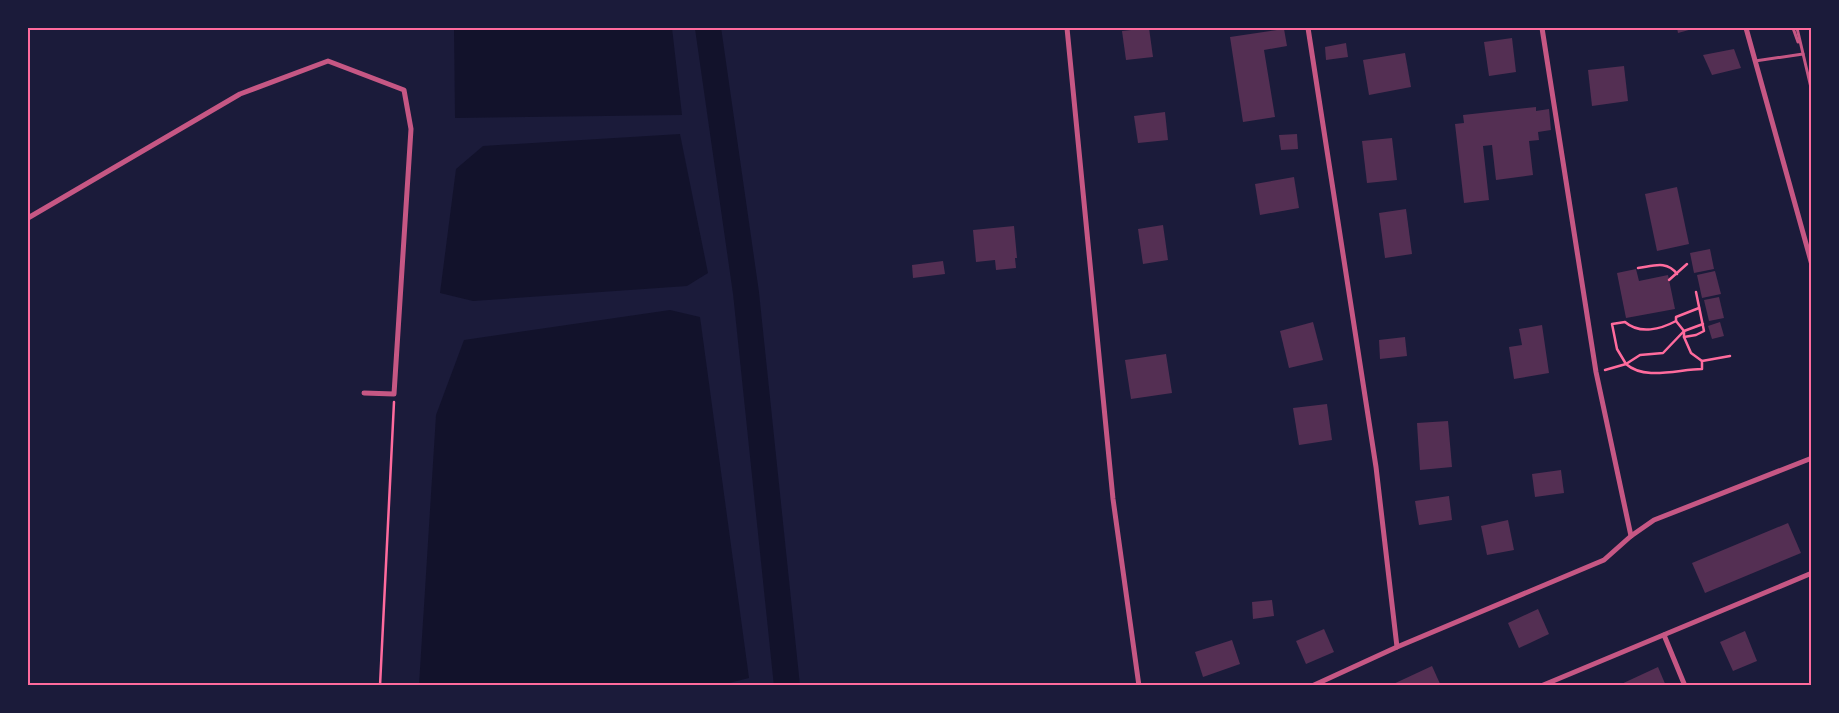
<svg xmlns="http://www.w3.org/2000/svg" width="1839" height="713" viewBox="0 0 1839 713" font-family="'Fira Sans Condensed',sans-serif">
	<rect width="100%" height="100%" fill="#1b1b3a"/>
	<!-- water -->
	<g fill="#12122b">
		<path d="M454,28H672L682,115L455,118Z"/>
		<path d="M680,134L708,273L687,286L473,301L440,293L456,169L483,146Z"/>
		<path d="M670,310L700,317L749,678L717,686L419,685L436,415L464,340Z"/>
	</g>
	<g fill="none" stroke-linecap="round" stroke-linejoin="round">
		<!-- river -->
		<path stroke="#12122b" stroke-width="26" d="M708,28L746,293L787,686"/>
	</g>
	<!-- building -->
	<g fill="#542f53">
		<path d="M1149,28L1153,57L1126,60L1122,31Z"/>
		<path d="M1677,28H1696L1678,33Z"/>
		<path d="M1284,29L1287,46L1264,50L1275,117L1243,122L1230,37Z"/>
		<path d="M1512,38L1516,72L1489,76L1484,42Z"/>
		<path d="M1346,43L1348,57L1326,60L1325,47Z"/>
		<path d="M1734,49L1741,68L1712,75L1703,55Z"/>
		<path d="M1405,53L1411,87L1369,95L1363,60Z"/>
		<path d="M1624,66L1628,101L1592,106L1588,70Z"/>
		<path d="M1536,107V111L1549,109L1551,130L1538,132L1539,140L1529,141L1533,175L1496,180L1492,145L1483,146L1489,200L1464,203L1455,124L1464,123L1463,115Z"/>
		<path d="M1165,112L1168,140L1138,143L1134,116Z"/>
		<path d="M1297,134L1298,149L1281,150L1279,135Z"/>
		<path d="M1392,138L1397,180L1367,183L1362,141Z"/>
		<path d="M1294,177L1299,208L1260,215L1255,184Z"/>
		<path d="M1677,187L1689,244L1657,251L1645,194Z"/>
		<path d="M1406,209L1412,254L1385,258L1379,213Z"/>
		<path d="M1163,225L1168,260L1143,264L1138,229Z"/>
		<path d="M1014,226L1017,258H1015L1016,268L996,270L995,260L976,262L973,230Z"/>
		<path d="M1710,249L1714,269L1694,273L1690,253Z"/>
		<path d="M943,261L945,274L913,278L912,265Z"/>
		<path d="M1636,269L1639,281L1668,275L1675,309L1626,318L1617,273Z"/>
		<path d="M1715,271L1721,294L1702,298L1697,275Z"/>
		<path d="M1719,297L1724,318L1709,321L1704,300Z"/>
		<path d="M1313,322L1323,360L1289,368L1280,331Z"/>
		<path d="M1720,322L1724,336L1712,339L1708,326Z"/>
		<path d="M1542,325L1549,373L1514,379L1509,347L1522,345L1519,329Z"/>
		<path d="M1405,337L1407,356L1380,359L1379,340Z"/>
		<path d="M1166,354L1172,393L1131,399L1125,360Z"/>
		<path d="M1327,404L1332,440L1299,445L1293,408Z"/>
		<path d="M1448,421L1452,467L1420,470L1417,423Z"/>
		<path d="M1561,470L1564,493L1535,497L1532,474Z"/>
		<path d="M1449,496L1452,520L1419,525L1415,501Z"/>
		<path d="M1508,520L1514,550L1487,555L1481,526Z"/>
		<path d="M1788,523L1801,553L1705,593L1692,563Z"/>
		<path d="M1272,600L1274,616L1253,619L1252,602Z"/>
		<path d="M1538,609L1549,634L1519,648L1508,623Z"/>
		<path d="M1324,629L1334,652L1306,664L1296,641Z"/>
		<path d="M1745,631L1757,661L1733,671L1720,642Z"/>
		<path d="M1232,640L1240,664L1203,677L1195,652Z"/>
		<path d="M1432,666L1441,686H1389Z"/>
		<path d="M1658,667L1666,686H1617Z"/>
	</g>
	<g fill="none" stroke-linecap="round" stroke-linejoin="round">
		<!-- path -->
		<g stroke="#ff6b9d" stroke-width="2.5">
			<path d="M1638,268C1653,266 1667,260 1677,274"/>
			<path d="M1669,280L1687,264"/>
			<path d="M1696,292L1704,331L1696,335L1684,337L1691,353L1702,361"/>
			<path d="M1676,321L1684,331L1703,324"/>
			<path d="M1684,337V331L1663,353L1640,355L1626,364C1645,381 1679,369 1702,369V361L1730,356"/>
			<path d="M1605,370L1626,364L1617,349L1612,324L1625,322C1640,335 1661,329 1676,321V317L1699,308"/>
			<path d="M380,686L394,402"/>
		</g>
		<!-- service -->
		<g stroke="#c65784" stroke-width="3">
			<path d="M1793,28L1798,42"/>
			<path d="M1797,28L1812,92"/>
			<path d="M1755,61L1803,54"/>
		</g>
		<!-- minor -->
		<g stroke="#c65784" stroke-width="5">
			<path d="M1067,28L1113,499L1139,686"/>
			<path d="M1308,28L1376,467L1397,647"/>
			<path d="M1542,28L1596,372L1631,536"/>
			<path d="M1746,28L1812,265"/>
			<path d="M28,218L240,94L328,61L404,90L411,129L394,394L364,393"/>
			<path d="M1664,635L1685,686"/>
			<path d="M1312,686L1397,647L1604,560L1631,536L1654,520L1812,458"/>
			<path d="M1541,686L1812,573"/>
		</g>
	</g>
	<!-- border -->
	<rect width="1839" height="713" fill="none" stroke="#1b1b3a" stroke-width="58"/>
	<rect x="29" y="29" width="1781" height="655" fill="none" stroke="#ff6b9d" stroke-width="2"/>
</svg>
